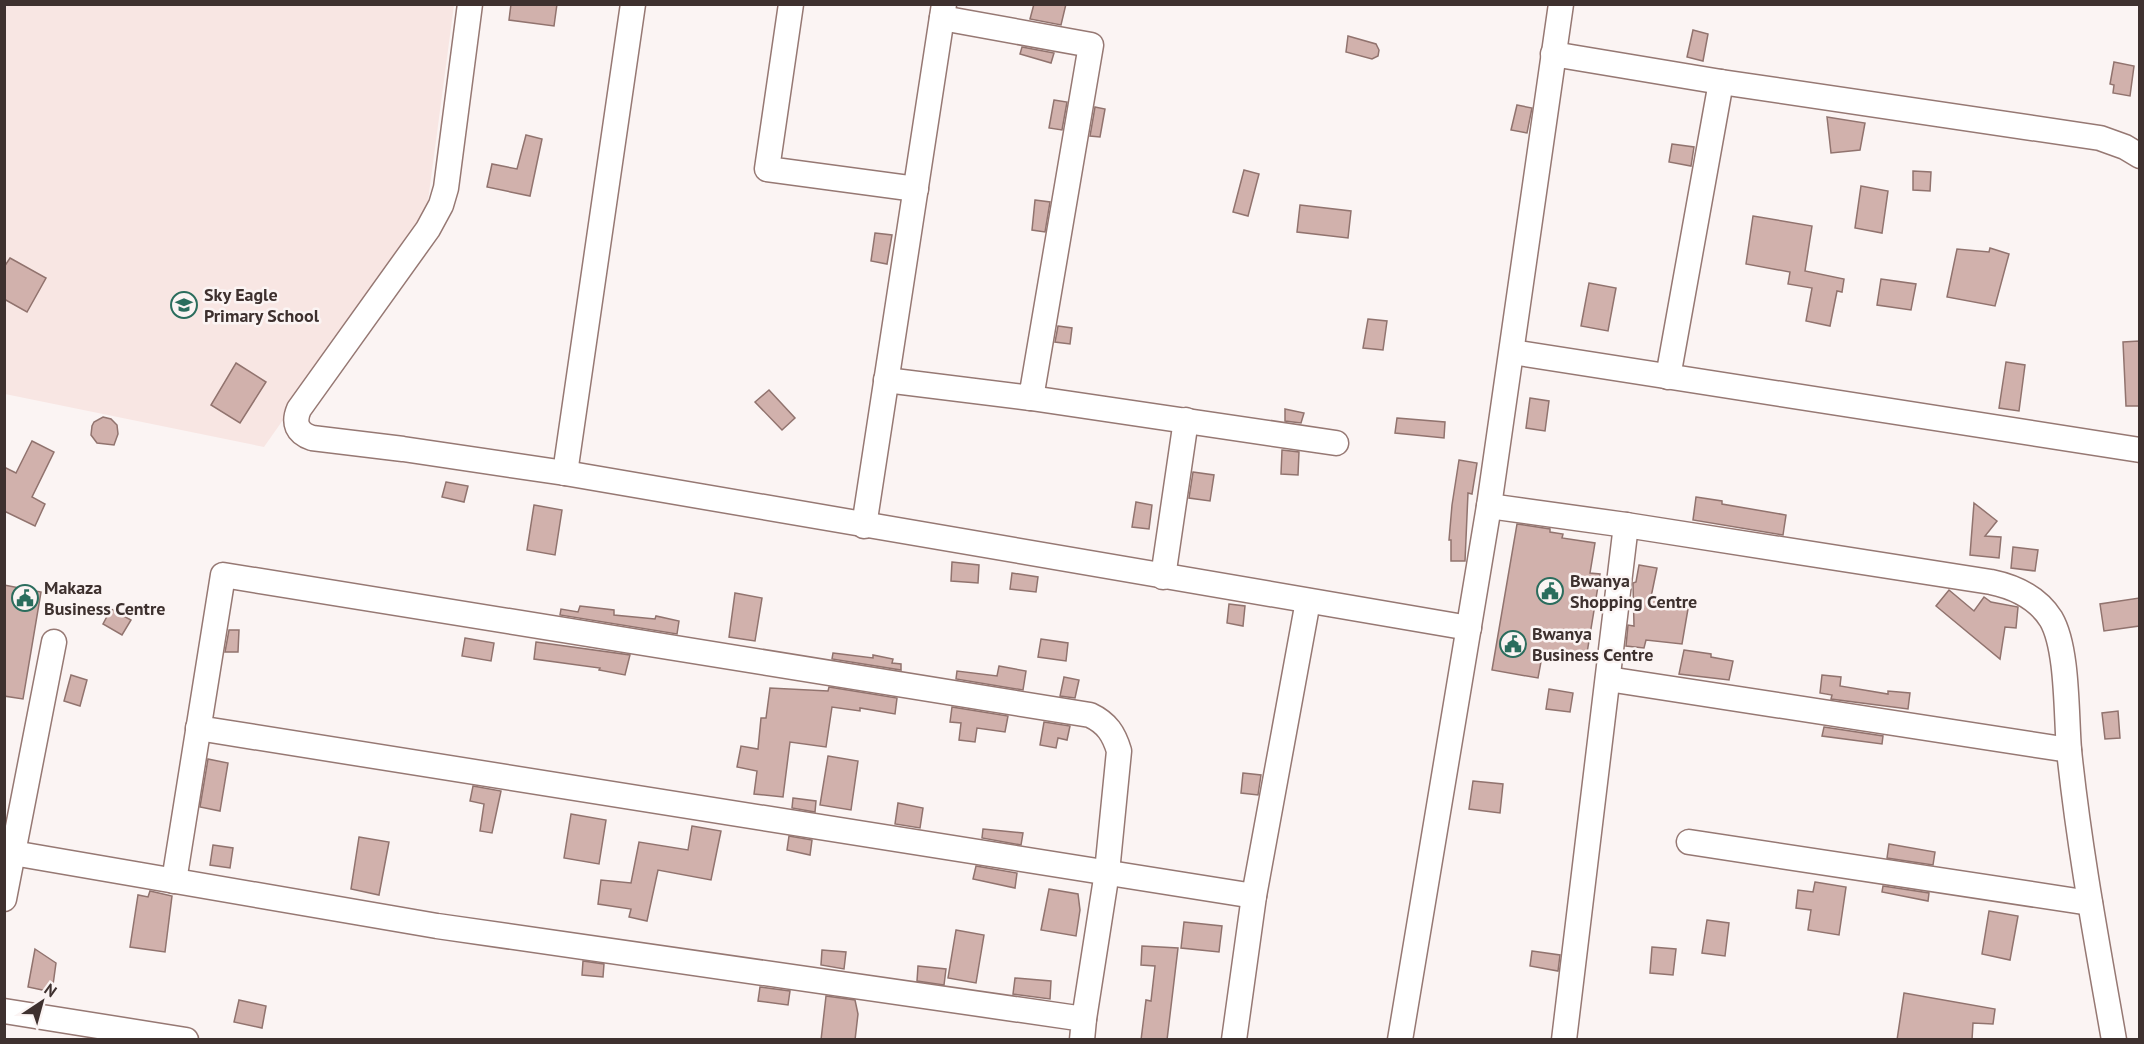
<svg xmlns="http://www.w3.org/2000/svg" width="2144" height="1044" font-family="'PT Sans',sans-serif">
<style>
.built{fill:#f8e6e3}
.building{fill:#d1b1ac;stroke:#91736e;stroke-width:1.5}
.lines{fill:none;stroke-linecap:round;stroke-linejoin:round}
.street-casing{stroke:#967873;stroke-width:27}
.street{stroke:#fff;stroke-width:24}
.labels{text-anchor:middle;stroke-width:5;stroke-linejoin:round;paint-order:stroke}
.poi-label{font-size:18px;font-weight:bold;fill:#3e312f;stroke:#fbf4f3;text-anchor:start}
</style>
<rect width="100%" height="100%" fill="#fbf4f3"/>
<polygon class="built" points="4,5 454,5 426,216 264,447 5,394"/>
<g class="building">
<polygon points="511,4 557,4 554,26 509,20"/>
<polygon points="1034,4 1066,4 1061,25 1030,19"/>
<polygon points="1693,30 1708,34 1703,61 1687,57"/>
<polygon points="1348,36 1376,44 1379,50 1378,56 1372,59 1346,52"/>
<polygon points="1022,47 1054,53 1051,63 1020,54"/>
<polygon points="2114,62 2134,66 2130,96 2113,93 2114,85 2110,84"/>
<polygon points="1054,100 1067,102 1062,130 1049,128"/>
<polygon points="1517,105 1532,108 1527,133 1511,130"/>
<polygon points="1095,107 1105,109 1100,137 1090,136"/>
<polygon points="1827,117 1865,123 1860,150 1831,153"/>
<polygon points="526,135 542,139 530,196 487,187 492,164 517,169"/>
<polygon points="1672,144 1694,147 1691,166 1669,162"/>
<polygon points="1244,170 1259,174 1248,216 1233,212"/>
<polygon points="1913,171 1931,172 1930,191 1913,190"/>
<polygon points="1861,186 1888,191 1882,233 1855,228"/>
<polygon points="1035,200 1050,202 1045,232 1032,230"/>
<polygon points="1300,205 1351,211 1348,238 1297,232"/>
<polygon points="1753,216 1812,226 1805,271 1844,279 1842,292 1837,291 1830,326 1806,321 1812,288 1788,284 1790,272 1746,264"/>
<polygon points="875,233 892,235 887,264 871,261"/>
<polygon points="1990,248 2009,254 1995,306 1947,297 1957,249 1989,252"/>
<polygon points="10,258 46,278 27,312 4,299 4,267"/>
<polygon points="1881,279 1916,284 1911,310 1877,305"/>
<polygon points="1589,283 1616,288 1608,331 1581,326"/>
<polygon points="1368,319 1387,321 1383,350 1363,348"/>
<polygon points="1058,326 1072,328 1070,344 1055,342"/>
<polygon points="2139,341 2139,406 2126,406 2123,342"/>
<polygon points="2006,362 2025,365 2019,411 1999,408"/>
<polygon points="236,363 266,382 240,423 211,405"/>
<polygon points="769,390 795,418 782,430 755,402"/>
<polygon points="1530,398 1549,401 1545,431 1526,428"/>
<polygon points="1285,409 1304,413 1301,423 1285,421"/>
<polygon points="103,417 111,419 117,425 118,434 114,445 97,443 91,435 92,426 94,422"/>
<polygon points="1397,418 1445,422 1444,438 1395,433"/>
<polygon points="32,441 54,452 32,497 45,504 35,526 4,511 4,467 16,473"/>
<polygon points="1282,450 1299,452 1298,475 1281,474"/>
<polygon points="1459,460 1477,463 1472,494 1468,493 1465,561 1451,561 1451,540 1449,540 1452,505"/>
<polygon points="1193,472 1214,475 1210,501 1189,498"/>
<polygon points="446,482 468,486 464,502 442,497"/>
<polygon points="1696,497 1722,501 1722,504 1786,515 1783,535 1693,520"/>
<polygon points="1136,502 1152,505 1149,529 1132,527"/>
<polygon points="1974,503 1997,521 1985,536 2001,537 1999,558 1970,555"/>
<polygon points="534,505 562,510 555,555 527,550"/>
<polygon points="1517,524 1550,529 1550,532 1563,534 1562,538 1595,543 1590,573 1600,574 1586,659 1543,651 1538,678 1492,670"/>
<polygon points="2013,547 2038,550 2035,571 2011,568"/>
<polygon points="952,562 979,565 978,583 951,581"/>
<polygon points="1639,565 1657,568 1651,597 1689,603 1682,644 1646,640 1644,648 1626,646 1628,625 1634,626 1633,583 1636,582"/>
<polygon points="1012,573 1038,577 1036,592 1010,589"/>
<polygon points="4,585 41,592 23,699 4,696"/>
<polygon points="1949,590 1974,611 1984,597 1991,602 2018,607 2016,628 2005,627 2000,659 1936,606"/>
<polygon points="735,593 762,598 755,641 729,637"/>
<polygon points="2139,598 2139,626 2104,631 2100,604"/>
<polygon points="1229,604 1245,606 1243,626 1227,623"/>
<polygon points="580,606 614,610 614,615 655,619 656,616 679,621 677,634 560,615 561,609 578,612"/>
<polygon points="111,609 131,620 122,635 103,624"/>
<polygon points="229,630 239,630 238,652 225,652"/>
<polygon points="465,638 494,643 491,661 462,656"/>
<polygon points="1041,639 1068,643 1066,661 1038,657"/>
<polygon points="536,642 630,655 625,675 599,670 600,668 534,659"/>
<polygon points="1684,650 1711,654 1711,657 1733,661 1729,680 1679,674"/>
<polygon points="833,653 873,658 873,655 893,659 892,663 901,664 901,670 832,659"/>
<polygon points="999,666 1026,671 1023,690 956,679 957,671 997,676"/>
<polygon points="71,675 87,680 80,706 64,701"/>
<polygon points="1822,675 1841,677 1840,686 1888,694 1888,691 1910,693 1908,709 1831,699 1832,695 1820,693"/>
<polygon points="1064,677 1079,680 1075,698 1060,696"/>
<polygon points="829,687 897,698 895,714 860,708 860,711 832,707 826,747 790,742 783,797 754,794 757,771 737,767 741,746 758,749 761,718 766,718 770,688 828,691"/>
<polygon points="1549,689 1573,693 1570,712 1546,709"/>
<polygon points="952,707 1008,716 1005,732 977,728 975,742 959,740 961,723 950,722"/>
<polygon points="2118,711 2120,738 2105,739 2102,713"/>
<polygon points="1044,722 1070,726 1067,740 1058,738 1056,748 1040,745"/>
<polygon points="1824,727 1883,736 1882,744 1822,736"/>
<polygon points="828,756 858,761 851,810 820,805"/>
<polygon points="208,759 228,763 220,811 200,807"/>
<polygon points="1243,773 1261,775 1258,795 1241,793"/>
<polygon points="1473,781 1503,784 1500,813 1469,809"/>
<polygon points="473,786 501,791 492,833 480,831 484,804 470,801"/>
<polygon points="793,798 816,801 815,812 792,808"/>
<polygon points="898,803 923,808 920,828 895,824"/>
<polygon points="571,814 606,820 599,864 564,858"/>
<polygon points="692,826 721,831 711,880 658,870 647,921 629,917 631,909 598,904 601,880 631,883 639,842 688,850"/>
<polygon points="983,829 1023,833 1021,845 982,838"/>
<polygon points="789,836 812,840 810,855 787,850"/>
<polygon points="359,837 389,842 379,895 351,889"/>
<polygon points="1889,844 1935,852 1933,865 1887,858"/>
<polygon points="213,845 233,848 230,868 210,865"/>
<polygon points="976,866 1017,873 1015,888 973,879"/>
<polygon points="1815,882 1846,887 1839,935 1808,930 1811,910 1796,908 1798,890 1813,892"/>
<polygon points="1883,886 1929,893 1928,901 1882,892"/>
<polygon points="1049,889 1078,894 1080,910 1076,936 1041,930"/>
<polygon points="150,891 172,896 165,952 130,947 138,895 148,897"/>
<polygon points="1989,911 2018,916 2010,960 1982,954"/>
<polygon points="1707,920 1729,923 1725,956 1702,953"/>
<polygon points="1184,922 1222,926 1219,952 1181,948"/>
<polygon points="956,930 984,935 976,983 948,978"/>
<polygon points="1142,946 1178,948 1167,1040 1141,1040 1146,1000 1151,1001 1155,966 1141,965"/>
<polygon points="1652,947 1676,949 1673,975 1650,973"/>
<polygon points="35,949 56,963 52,992 28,987"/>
<polygon points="822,950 846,952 844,969 821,965"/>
<polygon points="1532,951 1560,955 1558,971 1530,966"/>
<polygon points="583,961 604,964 603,977 582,975"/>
<polygon points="918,966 946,969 944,985 917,981"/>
<polygon points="1015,978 1051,981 1050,999 1013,994"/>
<polygon points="760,987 790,991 788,1005 758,1001"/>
<polygon points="1904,993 1995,1009 1993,1024 1973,1023 1972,1040 1897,1040"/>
<polygon points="826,996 855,1000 858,1014 855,1040 821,1040"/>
<polygon points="239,1000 266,1006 262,1028 234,1022"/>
</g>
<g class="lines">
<defs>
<g id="street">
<path d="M470,4l-24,184 -5,17 -13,24 -129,180c-6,14 -2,24 13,29l91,11 162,24 904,155"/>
<polyline points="791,4 767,169 916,189"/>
<polyline points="1553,54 1721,82 2100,138 2125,147 2140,156"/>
<polyline points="1512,352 2140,450"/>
<polyline points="1668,377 1721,82"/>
<polyline points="886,380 1031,398 1091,45 942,18"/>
<polyline points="1031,398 1336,443"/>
<polyline points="565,473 633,4"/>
<path d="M1489,506l137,19 365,57c24,5 46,15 60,37 17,29 15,95 18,131 10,97 28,193 45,290"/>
<polyline points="864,526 944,4"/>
<polyline points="1163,577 1186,420"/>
<polyline points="1608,679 2069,750"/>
<polyline points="198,728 1254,896"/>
<polyline points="1689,842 2090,903"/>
<polyline points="13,853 437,926 1084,1019 1082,1040"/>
<path d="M174,881l49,-306 867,140c17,8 24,19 29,36l-12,121 -23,147"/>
<polyline points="4,899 54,642"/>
<polyline points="4,1011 186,1040"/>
<polyline points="1234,1040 1254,896 1308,601"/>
<polyline points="1400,1040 1489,506 1561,4"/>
<polyline points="1564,1040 1626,525"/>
</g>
</defs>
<use href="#street" class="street-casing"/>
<use href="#street" class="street"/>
</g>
<defs>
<symbol id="school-ring" viewBox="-11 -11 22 22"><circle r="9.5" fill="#fbf4f3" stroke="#2b6d5d" stroke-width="1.5"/><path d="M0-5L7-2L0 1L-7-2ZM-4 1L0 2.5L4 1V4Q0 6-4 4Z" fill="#2b6d5d"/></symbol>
<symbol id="civic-ring" viewBox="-11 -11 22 22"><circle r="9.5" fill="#fbf4f3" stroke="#2b6d5d" stroke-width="1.5"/><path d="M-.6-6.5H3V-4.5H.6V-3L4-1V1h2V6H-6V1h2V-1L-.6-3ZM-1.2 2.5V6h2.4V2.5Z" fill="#2b6d5d"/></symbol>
</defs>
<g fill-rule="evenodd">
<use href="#school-ring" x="169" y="290" width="30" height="30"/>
<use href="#civic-ring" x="1535" y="576" width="30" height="30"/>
<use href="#civic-ring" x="10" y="583" width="30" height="30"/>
<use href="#civic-ring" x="1498" y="629" width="30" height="30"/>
</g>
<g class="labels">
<g class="poi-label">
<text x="204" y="301">Sky Eagle<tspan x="204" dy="21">Primary School</tspan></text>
<text x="1570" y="587">Bwanya<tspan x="1570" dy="21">Shopping Centre</tspan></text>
<text x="44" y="594">Makaza<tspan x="44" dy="21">Business Centre</tspan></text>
<text x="1532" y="640">Bwanya<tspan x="1532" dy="21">Business Centre</tspan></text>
</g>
</g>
<rect width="2144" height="1044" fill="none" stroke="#3e312f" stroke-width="12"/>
<g transform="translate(42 1002) rotate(36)" stroke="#fbf4f3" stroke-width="4.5" paint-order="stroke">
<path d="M0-4.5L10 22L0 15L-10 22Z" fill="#3e312f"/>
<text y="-9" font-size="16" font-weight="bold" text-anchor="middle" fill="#3e312f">N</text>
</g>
</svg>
